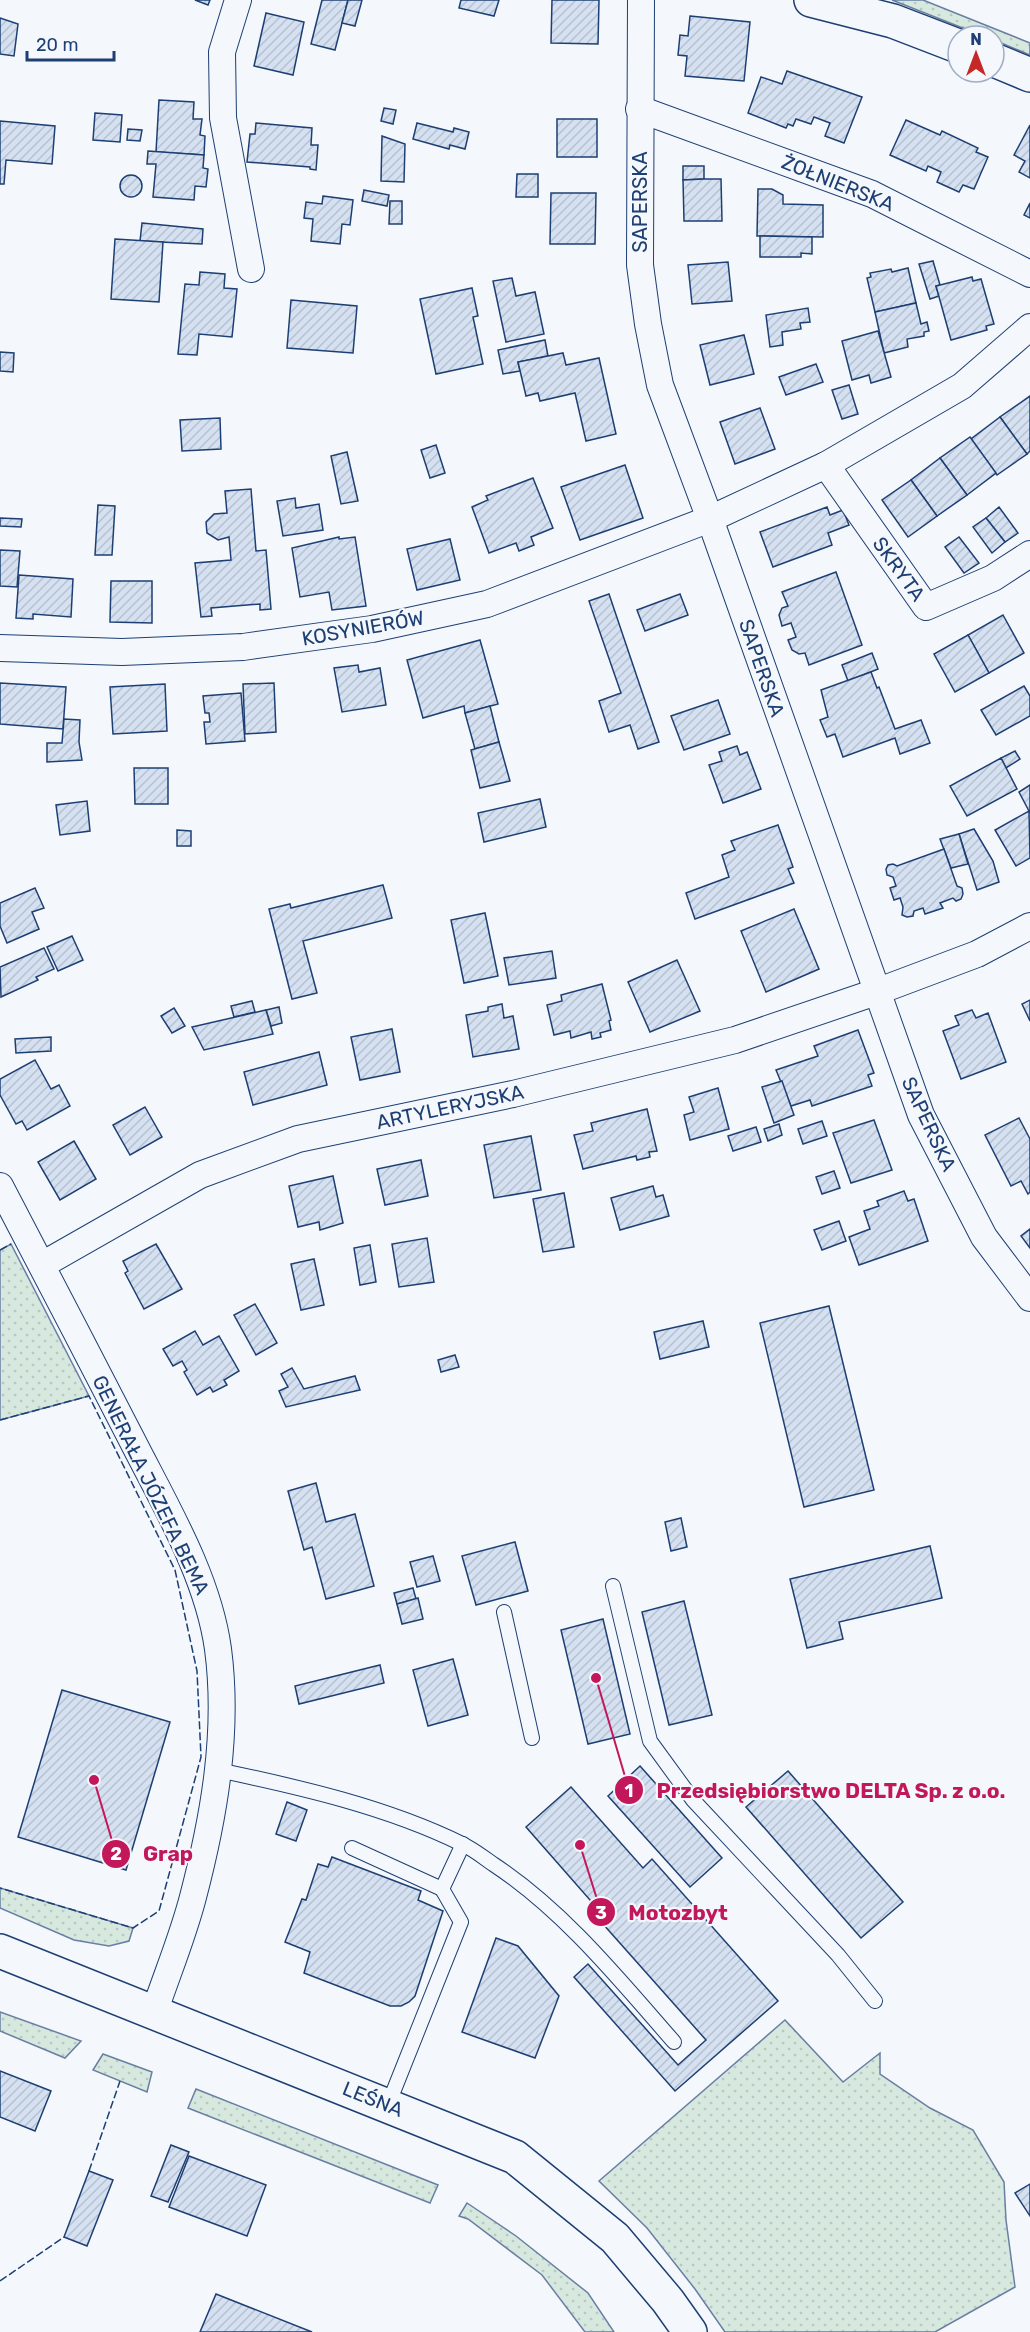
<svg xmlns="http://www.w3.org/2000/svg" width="1030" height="2332" font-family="Rubik,sans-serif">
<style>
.grass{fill:url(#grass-dots);stroke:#687fa3;stroke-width:1.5}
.building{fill:url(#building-hatch);stroke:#1d3f73;stroke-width:1.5}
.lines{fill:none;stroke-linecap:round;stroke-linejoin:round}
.lane-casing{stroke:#1d3f73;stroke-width:16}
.street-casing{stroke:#1d3f73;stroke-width:28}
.secondary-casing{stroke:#1d3f73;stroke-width:36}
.lane{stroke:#f4f7fb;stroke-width:14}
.street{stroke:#f4f7fb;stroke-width:26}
.secondary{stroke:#f4f7fb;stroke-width:33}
.fence{stroke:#1d3f73;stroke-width:1.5;stroke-dasharray:8 3;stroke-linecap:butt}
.labels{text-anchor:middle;stroke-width:4.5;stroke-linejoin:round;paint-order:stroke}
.street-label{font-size:20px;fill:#1d3f73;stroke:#f4f7fb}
.leader{fill:none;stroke:#c2185b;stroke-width:2}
.callout-dot{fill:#c2185b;stroke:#f4f7fb;stroke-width:2}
.mark-label{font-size:18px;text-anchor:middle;font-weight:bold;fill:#fff}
.callout-label{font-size:21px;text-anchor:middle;font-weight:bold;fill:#c2185b;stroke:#f4f7fb;stroke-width:4.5;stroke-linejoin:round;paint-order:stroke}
</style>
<defs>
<pattern id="grass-dots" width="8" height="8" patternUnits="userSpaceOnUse" patternTransform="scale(1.5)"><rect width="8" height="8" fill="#d7e8df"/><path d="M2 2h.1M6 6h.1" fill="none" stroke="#b8c8c3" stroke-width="1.8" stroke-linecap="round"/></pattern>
<pattern id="building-hatch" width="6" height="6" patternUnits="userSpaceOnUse" patternTransform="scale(1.5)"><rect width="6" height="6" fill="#d5e0f0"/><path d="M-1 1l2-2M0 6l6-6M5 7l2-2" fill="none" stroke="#b6c1d1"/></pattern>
</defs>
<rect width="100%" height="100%" fill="#f4f7fb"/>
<g class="grass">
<polygon points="892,0 923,0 1030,43 1030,55 994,40 994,36 983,36"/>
<polygon points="11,1244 89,1396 0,1420 0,1250"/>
<polygon points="0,1888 133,1928 129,1941 109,1946 74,1940 0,1908"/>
<polygon points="0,2012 81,2041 65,2058 0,2031"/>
<polygon points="785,2020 843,2082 880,2053 880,2074 930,2108 973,2130 1004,2182 1006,2220 1015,2287 935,2332 725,2332 695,2289 647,2228 599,2181"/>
<polygon points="103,2054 152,2072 147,2092 93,2070"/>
<polygon points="196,2089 438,2185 430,2203 188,2108"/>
<polygon points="467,2203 516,2236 588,2293 614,2332 585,2332 542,2275 468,2219 459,2216"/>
</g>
<g class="building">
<polygon points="195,0 210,0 208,5"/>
<polygon points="322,0 348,0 335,50 311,44"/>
<polygon points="348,0 362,0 355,26 342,23"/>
<polygon points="461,0 499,0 494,16 459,8"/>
<polygon points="552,0 599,0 598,44 551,43"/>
<polygon points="266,13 304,22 293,75 254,66"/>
<polygon points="690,16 750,22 744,81 685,76 687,56 678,55 680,35 688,36"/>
<polygon points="0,18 18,24 14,56 0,54"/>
<polygon points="787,71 862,97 844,143 825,136 830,123 814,117 811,124 796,119 793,126 788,124 786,128 748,113 761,77 782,84"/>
<polygon points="159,100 194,102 193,119 202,119 200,135 205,136 204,155 156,152"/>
<polygon points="384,108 396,110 393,124 381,121"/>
<polygon points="95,113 122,115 120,142 93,140"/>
<rect x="557" y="119" width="40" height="38"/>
<polygon points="906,120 940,135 942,131 978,148 976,152 988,157 974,189 963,185 959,192 937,182 941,172 928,166 926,171 890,155"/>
<polygon points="0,121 55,126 52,164 6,160 4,184 0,184"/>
<polygon points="256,123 312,128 311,145 318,145 316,170 310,169 310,167 247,162 250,134 255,134"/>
<polygon points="417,123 453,132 454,128 469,132 465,149 450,145 449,149 413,139"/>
<polygon points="1030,125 1030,178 1019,172 1025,161 1014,155"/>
<polygon points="128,129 142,130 140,141 127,140"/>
<polygon points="382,136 405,144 404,182 381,181"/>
<polygon points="148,151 204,155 203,168 208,169 206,187 195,186 194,200 153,197 156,164 147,164"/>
<polygon points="683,166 704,166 704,179 683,180"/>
<polygon points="517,174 538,174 538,197 516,197"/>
<circle cx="131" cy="186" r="11"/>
<polygon points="704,179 721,179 722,221 684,221 683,180"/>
<polygon points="758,189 772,189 783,195 783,204 823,205 823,237 757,236"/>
<polygon points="364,190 389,195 387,206 362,201"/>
<polygon points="551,193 596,193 595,244 550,244"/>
<polygon points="323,196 353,200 350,225 342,224 340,244 311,241 313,219 304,218 306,202 322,204"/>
<polygon points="390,201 402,201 402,224 389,224"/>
<polygon points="1030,203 1030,218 1024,215"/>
<polygon points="142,223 203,229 202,244 140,241"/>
<polygon points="760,236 812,237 812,254 801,253 801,257 760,257"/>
<polygon points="115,239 163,242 159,302 111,299"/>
<polygon points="933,261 940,285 936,286 939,296 930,299 919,264"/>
<polygon points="728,262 732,301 692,304 688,265"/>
<polygon points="908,268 916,303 875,312 867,278 871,277 870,273 891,269 892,272"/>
<polygon points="200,272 225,274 224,288 237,289 232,337 199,334 197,355 178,354 185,284 199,285"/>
<polygon points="972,277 973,281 981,279 994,324 986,326 987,330 951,340 936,286"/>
<polygon points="512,278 516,296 535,292 544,334 506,342 493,281"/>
<polygon points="472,288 478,316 473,317 483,364 436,374 420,299"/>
<polygon points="291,300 357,306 353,353 287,348"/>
<polygon points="916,303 921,324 927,322 929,331 924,332 924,336 907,339 908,347 884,353 875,312"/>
<polygon points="808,308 810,322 800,323 801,329 782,332 783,345 770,347 766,315"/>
<polygon points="878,331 891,377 871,383 869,375 852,380 842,341"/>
<polygon points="744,335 754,374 710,385 700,345"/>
<polygon points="545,340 548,356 518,362 520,371 503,374 498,350"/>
<polygon points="0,352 14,353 13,372 0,371"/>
<polygon points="563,353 566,365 599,358 616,434 586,441 575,393 540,401 538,393 526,396 518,362"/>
<polygon points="816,364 823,382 786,395 779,377"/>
<polygon points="849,385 858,414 842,419 832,390"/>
<polygon points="1030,396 1030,451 1027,454 1000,417"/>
<polygon points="760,408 775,449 735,464 720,422"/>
<polygon points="1000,417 1027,454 997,475 971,439"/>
<polygon points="220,418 221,449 182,451 180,420"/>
<polygon points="970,437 996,473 967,495 940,458"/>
<polygon points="436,445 445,473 430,478 421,450"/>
<polygon points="347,452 358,501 341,504 331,456"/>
<polygon points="940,458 967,495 937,516 911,480"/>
<polygon points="625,465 643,518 580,540 561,487"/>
<polygon points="533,478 553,528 531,537 534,545 519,551 516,543 489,553 472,507 488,500 486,496"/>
<polygon points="911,480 937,516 908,537 882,500"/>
<polygon points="251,489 256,551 266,550 271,609 260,610 260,604 211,608 212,616 201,617 195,563 231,560 229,537 218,540 207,533 206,522 214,514 227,513 225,491"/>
<polygon points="295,498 296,508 319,504 323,530 283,536 277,501"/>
<polygon points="98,505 115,506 112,555 95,555"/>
<polygon points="827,507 830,515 843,510 849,525 828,533 832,545 773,567 760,532"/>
<polygon points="999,507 1018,533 1005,542 986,518"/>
<polygon points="0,518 22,519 21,527 0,526"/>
<polygon points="986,518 1005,542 992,553 973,527"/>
<polygon points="339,537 339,539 355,537 366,606 332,610 329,592 300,597 292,548"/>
<polygon points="959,537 979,563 964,573 945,547"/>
<polygon points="450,539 460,580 417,590 407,549"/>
<polygon points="0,550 20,551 17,587 0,586"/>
<polygon points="836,572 862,645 809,665 805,653 799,654 792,650 788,640 796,637 791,623 782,626 779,615 782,608 788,606 782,592"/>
<polygon points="19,575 73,579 71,617 33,614 33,619 16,618"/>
<polygon points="111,581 152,581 152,623 110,622"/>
<polygon points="609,594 659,742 638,749 630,725 609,732 599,701 621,693 589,601"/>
<polygon points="680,594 688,615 645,631 637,610"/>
<polygon points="1003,615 1024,653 989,673 968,635"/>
<polygon points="968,635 989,673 955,692 934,654"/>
<polygon points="480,640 498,704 465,713 464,706 423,718 407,660"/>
<polygon points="872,653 878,669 848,681 842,665"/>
<polygon points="358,665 359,672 380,668 386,705 342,712 334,668"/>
<polygon points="871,672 877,688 879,687 895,729 921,720 930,743 900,754 895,738 843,757 835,734 827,737 820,720 828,717 821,690"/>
<polygon points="0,683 66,687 63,729 0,724"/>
<polygon points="274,683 276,732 245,734 243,684"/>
<polygon points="165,684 167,731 113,734 110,687"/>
<polygon points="1024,686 1030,696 1030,716 996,735 981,710"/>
<polygon points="241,693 245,741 206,744 204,722 210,722 209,713 205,713 203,696"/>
<polygon points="718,700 730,734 684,750 671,716"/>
<polygon points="490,706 499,742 475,749 465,713"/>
<polygon points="64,719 80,720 79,742 82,760 47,762 47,743 62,743"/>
<polygon points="499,742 510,781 480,788 471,750"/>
<polygon points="737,746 740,755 747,752 761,789 723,803 709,765 722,761 719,752"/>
<polygon points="1015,751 1020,759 1006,768 1001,758"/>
<polygon points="1001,758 1017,789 967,816 950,786"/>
<polygon points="134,768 168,768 168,804 135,804"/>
<polygon points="1030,785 1030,813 1019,792"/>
<polygon points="540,799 546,827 484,842 478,813"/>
<polygon points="87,801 90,831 60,835 56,805"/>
<polygon points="1029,811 1030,858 1016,866 995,830"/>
<polygon points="778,825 793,867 788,869 794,883 695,919 686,893 729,877 722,855 735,850 731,841"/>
<polygon points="974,829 993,861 999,882 977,890 959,834"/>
<polygon points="177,830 191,831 191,846 177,846"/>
<polygon points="959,834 968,864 951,868 940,839"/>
<polygon points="944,849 957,886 962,888 963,894 961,899 956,901 953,898 940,903 943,908 925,914 923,908 914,911 913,916 907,917 902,915 903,907 900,898 894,900 890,888 896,886 893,877 887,875 886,869 888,865 893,864 897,866"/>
<polygon points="383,885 392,918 303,941 317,993 292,999 269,909 290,904 291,908"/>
<polygon points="35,888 44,908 32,912 39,929 7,943 0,926 0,903"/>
<polygon points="794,909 819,969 766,992 741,931"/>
<polygon points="485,913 498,976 464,983 451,920"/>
<polygon points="72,936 83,960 58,971 47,947"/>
<polygon points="44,948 54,969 36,977 38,980 1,997 0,967"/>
<polygon points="552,951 556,978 509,985 504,958"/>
<polygon points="677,960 700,1011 650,1032 628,982"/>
<polygon points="602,984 611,1020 609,1021 611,1030 600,1033 601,1037 592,1039 591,1032 571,1038 570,1031 554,1035 547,1005 562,1001 561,995"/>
<polygon points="1030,1000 1030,1021 1022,1004"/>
<polygon points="252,1001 255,1012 234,1017 231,1006"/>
<polygon points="502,1004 504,1018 513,1016 519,1049 473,1057 466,1015 488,1011 488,1007"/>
<polygon points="279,1007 282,1023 271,1026 266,1010"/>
<polygon points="174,1008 185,1026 172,1033 161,1016"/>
<polygon points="266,1010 273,1034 204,1050 192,1027"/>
<polygon points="972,1010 976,1018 988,1013 1006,1062 961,1079 943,1031 959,1025 955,1016"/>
<polygon points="392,1029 400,1072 360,1080 351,1037"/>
<polygon points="858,1030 874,1073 868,1075 872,1086 812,1106 810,1100 791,1106 776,1070 818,1056 814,1046"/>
<polygon points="51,1037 51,1051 16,1053 15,1039"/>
<polygon points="319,1052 327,1085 253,1105 244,1072"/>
<polygon points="35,1060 51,1089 59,1085 70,1106 27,1130 22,1121 16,1124 0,1095 0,1079"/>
<polygon points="782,1081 794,1115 774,1123 762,1087"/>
<polygon points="718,1088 729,1129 690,1140 684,1115 694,1112 689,1097"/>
<polygon points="145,1107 162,1137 130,1155 113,1125"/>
<polygon points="647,1109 657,1151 649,1152 650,1157 637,1160 636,1156 583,1169 574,1135 593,1131 591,1123"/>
<polygon points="1019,1118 1030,1139 1030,1192 1028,1194 1021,1181 1011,1186 985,1135"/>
<polygon points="874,1120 892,1170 851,1183 833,1133"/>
<polygon points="822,1121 827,1136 803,1144 798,1129"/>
<polygon points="779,1124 782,1135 768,1141 764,1129"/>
<polygon points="756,1127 761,1142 733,1151 728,1136"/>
<polygon points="531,1136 541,1190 494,1198 484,1145"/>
<polygon points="74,1141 96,1179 60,1200 38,1162"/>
<polygon points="421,1160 428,1196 385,1205 377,1169"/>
<polygon points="834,1171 840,1188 822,1194 816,1177"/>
<polygon points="333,1176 343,1223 320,1230 319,1222 298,1227 289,1186"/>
<polygon points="653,1186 656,1197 663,1195 669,1216 620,1230 611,1198"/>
<polygon points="904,1191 908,1201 914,1199 928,1241 859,1265 849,1237 870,1229 864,1211 879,1206 877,1201"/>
<polygon points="564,1193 574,1247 543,1252 533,1199"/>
<polygon points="839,1221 846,1241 822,1250 814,1230"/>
<polygon points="1030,1229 1030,1248 1021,1236"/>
<polygon points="427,1238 434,1282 399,1287 392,1244"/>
<polygon points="156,1244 182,1289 144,1309 125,1273 128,1271 123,1261"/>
<polygon points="370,1245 376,1282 360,1285 354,1248"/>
<polygon points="314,1259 324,1305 301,1310 291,1264"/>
<polygon points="255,1304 277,1343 256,1355 234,1315"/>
<polygon points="829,1306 874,1490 804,1507 760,1323"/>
<polygon points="703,1321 709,1347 660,1359 654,1332"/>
<polygon points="195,1331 203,1345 219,1336 239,1371 224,1380 227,1385 213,1392 210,1387 197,1395 184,1372 187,1370 182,1361 173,1366 163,1349"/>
<polygon points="455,1355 459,1367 441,1372 438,1360"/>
<polygon points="292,1368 304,1389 355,1376 360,1390 286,1407 279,1391 288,1387 281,1374"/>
<polygon points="316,1483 326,1522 355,1514 374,1586 326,1599 312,1547 304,1550 288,1491"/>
<polygon points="681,1518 687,1547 671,1551 665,1522"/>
<polygon points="515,1542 528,1591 476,1605 462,1556"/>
<polygon points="930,1546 942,1598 839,1622 843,1639 807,1648 790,1579"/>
<polygon points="433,1556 440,1581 417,1587 410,1562"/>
<polygon points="413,1588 416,1599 397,1604 394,1593"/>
<polygon points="418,1598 423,1619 402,1624 397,1604"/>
<polygon points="684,1601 712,1715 669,1725 642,1612"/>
<polygon points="603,1619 630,1734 588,1744 561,1630"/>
<polygon points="453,1659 468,1715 428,1726 413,1670"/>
<polygon points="380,1665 384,1683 299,1704 295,1686"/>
<polygon points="62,1690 170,1722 126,1870 18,1837"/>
<polygon points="640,1766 722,1858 690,1887 608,1796"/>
<polygon points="788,1771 903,1902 861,1938 746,1807"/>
<polygon points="571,1787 643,1868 652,1859 778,2001 675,2091 574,1977 588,1964 678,2065 706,2040 603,1924 612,1916 601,1904 597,1908 526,1827"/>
<polygon points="287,1802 307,1810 296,1841 276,1834"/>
<polygon points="332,1857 421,1891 418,1900 443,1911 415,1996 409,2002 401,2006 390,2006 304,1973 310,1952 285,1942 302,1899 306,1900 318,1864 328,1867"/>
<polygon points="496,1938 518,1946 559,1996 535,2058 462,2032"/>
<polygon points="0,2071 51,2091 35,2131 0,2117"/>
<polygon points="171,2145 189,2152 168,2202 151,2196"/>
<polygon points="189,2156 266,2185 247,2236 169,2207"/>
<polygon points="89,2171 113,2180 87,2246 64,2237"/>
<polygon points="1030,2184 1030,2216 1015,2193"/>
<polygon points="216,2294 312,2332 200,2332"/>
</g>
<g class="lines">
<defs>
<g id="lane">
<polyline points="613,1586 650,1741 693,1800 838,1955 875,2001"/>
<polyline points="504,1612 532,1738"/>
<path d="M218,1770c81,17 169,37 244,74 11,5 21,13 31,20 71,47 125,114 181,178"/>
<polyline points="352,1848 442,1889"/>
<polyline points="388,2105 461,1922 442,1889 463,1844"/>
</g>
<g id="street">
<polyline points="238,0 222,52 223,118 251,269"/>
<polyline points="641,0 640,265 648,324 660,385 710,519 921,1115 984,1237 1030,1298"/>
<polyline points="639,109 872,194 1030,274"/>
<polyline points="826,465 926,607 993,578 1030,554"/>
<polyline points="0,648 122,652 243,647 372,629 487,604 710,519 826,465 962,386 1030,327"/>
<path d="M0,1186c45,85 88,169 132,254 33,65 76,136 86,209 11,83 -4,168 -25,248 -10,39 -26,77 -39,116"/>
<polyline points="42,1265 200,1175 298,1139 513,1094 735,1040 876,992 977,954 1030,926"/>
</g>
<g id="secondary">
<polyline points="811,0 893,21 958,46"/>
<polyline points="994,60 1030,75"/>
<polyline points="0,1951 515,2157 615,2238 668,2301 690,2332"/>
</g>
</defs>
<use href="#lane" class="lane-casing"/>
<use href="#street" class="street-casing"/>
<use href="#secondary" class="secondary-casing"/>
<use href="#lane" class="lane"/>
<use href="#street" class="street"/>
<use href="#secondary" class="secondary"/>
<g class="fence">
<polyline points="0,1250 11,1244"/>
<polyline points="0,1420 89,1396 175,1570 197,1671 201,1757 159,1911 133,1928 0,1888"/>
<polyline points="89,2171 120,2081"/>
<polyline points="0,2281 64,2237"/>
</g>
</g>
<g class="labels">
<g class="street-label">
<text transform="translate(838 183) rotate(22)" y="7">ŻOŁNIERSKA</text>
<text transform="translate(640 202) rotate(-90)" y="7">SAPERSKA</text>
<text transform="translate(899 569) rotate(54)" y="7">SKRYTA</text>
<text transform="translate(363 628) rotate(-10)" y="7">KOSYNIERÓW</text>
<text transform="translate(762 668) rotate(71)" y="7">SAPERSKA</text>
<text transform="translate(450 1107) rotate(-12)" y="7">ARTYLERYJSKA</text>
<text transform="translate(929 1124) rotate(65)" y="7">SAPERSKA</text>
<text transform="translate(151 1485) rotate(64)" y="7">GENERAŁA JÓZEFA BEMA</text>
<text transform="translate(373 2099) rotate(22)" y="7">LEŚNA</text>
</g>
</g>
<path class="leader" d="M596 1678L629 1790M94 1780L116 1854M580 1845L601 1912"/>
<g class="callout-dot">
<circle cx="596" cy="1678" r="6"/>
<circle cx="94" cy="1780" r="6"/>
<circle cx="580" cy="1845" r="6"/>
<circle cx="629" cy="1790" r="15"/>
<circle cx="116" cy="1854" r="15"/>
<circle cx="601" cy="1912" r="15"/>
</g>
<g class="mark-label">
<text x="629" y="1797">1</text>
<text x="116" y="1860">2</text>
<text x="601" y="1919">3</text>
</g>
<g class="callout-label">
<text x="831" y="1798">Przedsiębiorstwo DELTA Sp. z o.o.</text>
<text x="168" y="1861">Grap</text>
<text x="678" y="1920">Motozbyt</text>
</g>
<g transform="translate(976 54)"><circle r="28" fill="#f4f7fb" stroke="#9eadc5" stroke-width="1.5"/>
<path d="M0-4.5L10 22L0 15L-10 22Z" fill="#c62828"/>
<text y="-9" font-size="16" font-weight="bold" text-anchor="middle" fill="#1d3f73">N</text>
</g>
<path d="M27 51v9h87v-9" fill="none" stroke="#1d3f73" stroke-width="3"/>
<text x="36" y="51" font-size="18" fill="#1d3f73" stroke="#f4f7fb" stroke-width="4.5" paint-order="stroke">20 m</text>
</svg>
